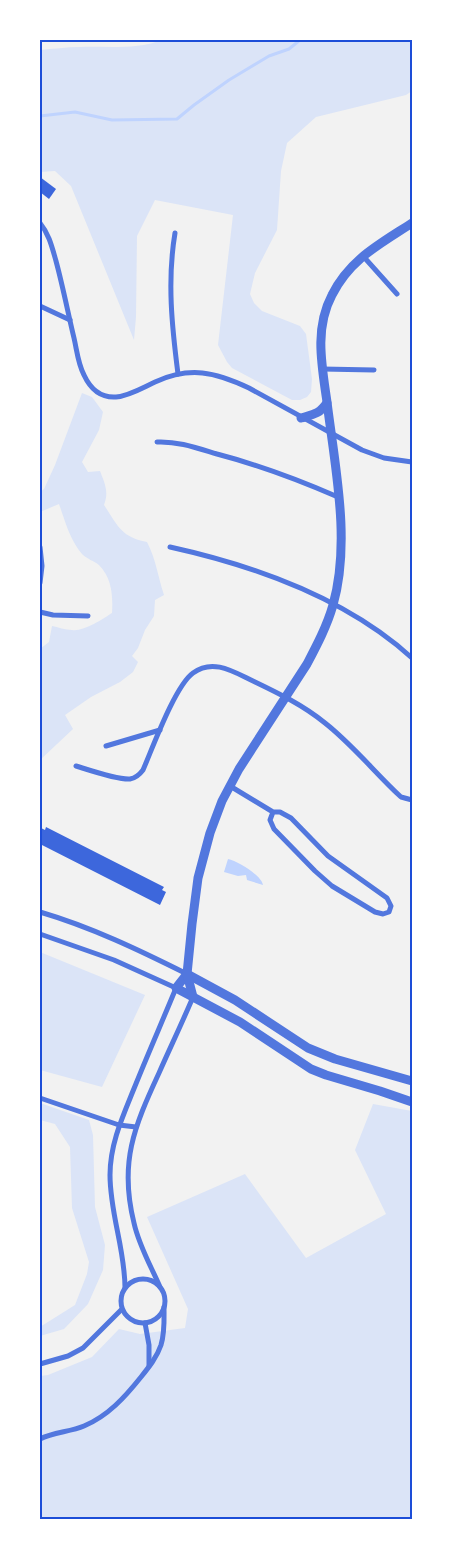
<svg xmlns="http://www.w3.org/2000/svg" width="452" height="1559" font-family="'Crimson Pro',serif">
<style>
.green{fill:#dbe4f7}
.water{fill:#bfd3fe}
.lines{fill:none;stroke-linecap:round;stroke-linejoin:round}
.stream{stroke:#bfd3fe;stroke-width:3}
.building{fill:#3d67dc}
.minor{stroke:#5277de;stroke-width:5}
.tertiary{stroke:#5277de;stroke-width:9}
.neatline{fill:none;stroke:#1d4ed8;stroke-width:2}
</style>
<rect width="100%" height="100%" fill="#f2f2f2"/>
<g class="green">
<path d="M162,40h250v51l-6,4 -90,22 -29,26 -6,28 -4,59 -22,43 -5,21 4,9 8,8 38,15 6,8 6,45 -1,13 -4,5 -7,3h-8l-60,-32 -5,-6 -9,-17 15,-130 -78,-15 -18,36 -1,81 -2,23 -63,-154 -16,-15 -15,1v-122c13,-1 26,-3 40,-3 26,-1 56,3 82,-7z"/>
<path d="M82,393l10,4 11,15 -4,18 -17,32 6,10 12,-1c5,13 9,21 4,34 14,21 17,32 43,37 9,17 11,35 17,53l-9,5 -1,16 -9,14 -7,18 -6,8 6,6 -5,10 -13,10 -29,15 -26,18 8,14 -33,31v-111l9,-7 3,-16c6,1 13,4 20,4 11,2 31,-11 40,-17 1,-17 0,-35 -13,-48 -5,-4 -12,-6 -17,-11 -12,-14 -17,-33 -23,-50l-19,8v-20l4,-3 11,-24z"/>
<polygon points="40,952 145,995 102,1087 40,1070"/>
<polygon points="40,1103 89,1120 93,1135 95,1207 105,1245 103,1270 88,1304 64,1329 40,1336 40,1327 75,1305 87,1274 89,1262 72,1208 70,1147 55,1124 40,1120"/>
<polygon points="373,1104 412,1111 412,1519 40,1519 40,1376 48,1375 92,1357 119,1329 140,1334 185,1328 188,1309 147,1217 245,1174 306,1258 386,1214 355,1150"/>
</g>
<path class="water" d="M228,859c10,2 34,17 35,26l-16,-5 -1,-5 -8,1 -14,-4z"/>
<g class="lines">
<polyline class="stream" points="40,116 75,112 112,120 177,119 194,105 229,80 269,56 289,49 300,40"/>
</g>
<g class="building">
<polygon points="40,177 56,189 49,199 40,192"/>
<polygon points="46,827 164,887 162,890 166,892 160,905 40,844 40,831 41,828 45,830"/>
</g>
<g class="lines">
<g class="minor">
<path d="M40,223c9,11 12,24 16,38 7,26 12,52 18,77 3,13 4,26 10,37 6,13 16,23 32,22 13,-1 26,-9 39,-15 35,-16 60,-10 94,6l113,62 22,8 28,4"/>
<path d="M175,233c-8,48 -3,94 3,141"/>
<polyline points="363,256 397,294"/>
<polyline points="40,306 70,320"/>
<polyline points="322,369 374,370"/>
<path d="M157,442c21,-1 40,6 60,12 42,11 82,26 121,43"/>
<polyline points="40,547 42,566 40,583"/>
<path d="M170,547c86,19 176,51 242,111"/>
<polyline points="40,612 53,615 88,616"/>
<polyline points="106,746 160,730"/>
<path d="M76,766c13,4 42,14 54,13 6,-1 10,-5 13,-9 10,-23 32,-84 50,-97 20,-15 41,-1 60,8 25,12 50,24 72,42 28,22 50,50 76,74l11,3"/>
<polyline points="230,786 273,812 270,820 274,829 315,871 332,886 375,912 383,914 389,912 391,906 387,898 328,856 291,818 280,812 273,812"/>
<path d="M40,912c51,15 99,38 147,62"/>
<path d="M40,934l74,26 62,28c-14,34 -29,68 -43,103 -11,27 -23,54 -23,84 0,39 15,74 15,113"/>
<polyline points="40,1098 119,1125 136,1127"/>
<circle cx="143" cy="1301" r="22"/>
<path d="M160,1287c-9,-21 -21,-41 -26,-64 -15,-60 0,-96 25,-150 11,-25 23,-50 34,-76"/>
<polyline points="145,1323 149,1345 149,1366"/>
<polyline points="40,1364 68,1356 83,1348 122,1309"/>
<path d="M40,1439c13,-7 30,-7 44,-13 24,-10 41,-29 57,-49 8,-10 16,-20 20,-32 4,-13 3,-26 3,-38"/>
</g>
<g class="tertiary">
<path d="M301,418c14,-4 18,-4 26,-15"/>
<polyline points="187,974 176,988 240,1022 311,1069 326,1075 380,1091 412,1102"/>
<polyline points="187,974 235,1000 308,1048 335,1059 412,1081"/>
<path d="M193,997l-6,-23 5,-50 6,-46 12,-45 12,-32 17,-32 68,-105c10,-19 20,-38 26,-59 18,-63 2,-138 -6,-203 -5,-36 -13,-73 5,-107 18,-36 48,-51 80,-72"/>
</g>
</g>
<rect width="452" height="1559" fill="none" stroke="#ffffff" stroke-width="82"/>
<rect x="41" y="41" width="370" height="1477" class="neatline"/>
</svg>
